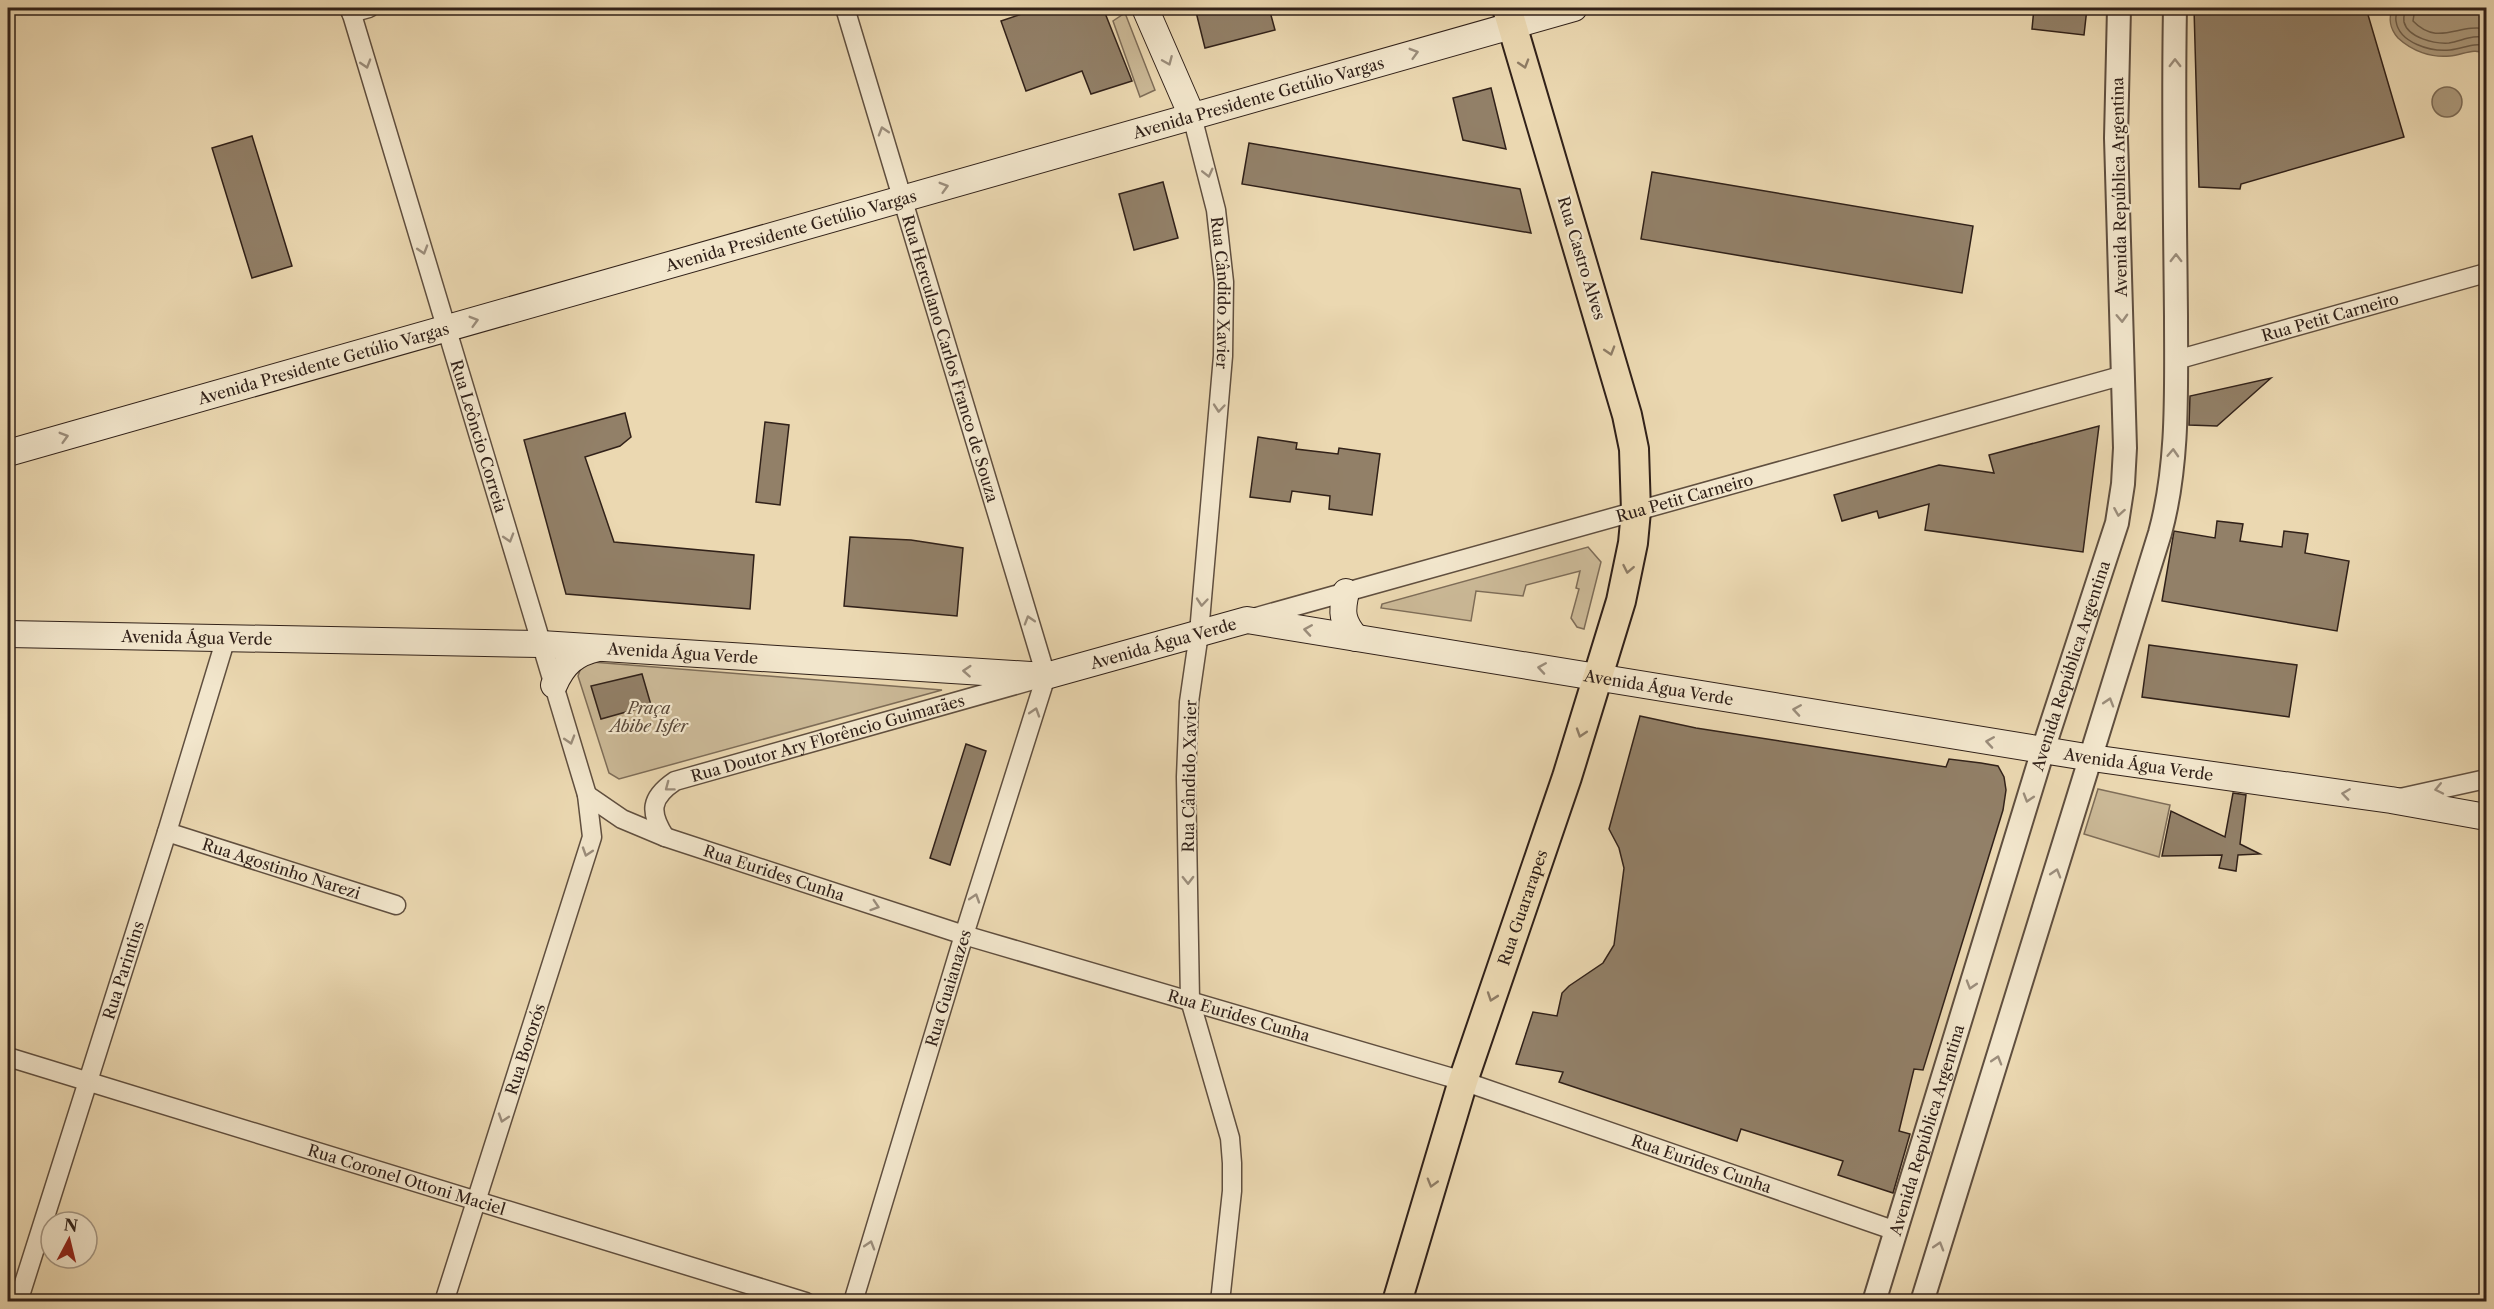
<svg xmlns="http://www.w3.org/2000/svg" width="2494" height="1309" font-family="'Libre Caslon Text',serif">
<style>
.green{fill:#cbb997;stroke:#7e6d58;stroke-width:1.5}
.water{fill:#ac9a7d;stroke:#7b6a55;stroke-width:1.5}
.lines{fill:none;stroke-linecap:round;stroke-linejoin:round}
.shore{stroke:#6e5e4b;stroke-width:1.5}
.building{fill:#928068;stroke:#312119;stroke-width:1.5}
.minor-casing{stroke:#604f3f;stroke-width:21}
.tertiary-casing{stroke:#604f3f;stroke-width:26}
.secondary-casing{stroke:#312119;stroke-width:28}
.primary-casing{stroke:#312119;stroke-width:32}
.minor{stroke:#f2e6cc;stroke-width:18}
.tertiary{stroke:#f2e6cc;stroke-width:22}
.secondary{stroke:#f2e6cc;stroke-width:26}
.primary{stroke:#ebd8b1;stroke-width:28}
.oneway{stroke:#9b8d7b}
.oneway2{stroke:#8e7c65}
.labels{text-anchor:middle;stroke-width:4.5;stroke-linejoin:round;paint-order:stroke}
.street-label{font-size:16px;fill:#312119;stroke:#f2e6cc}
.park-label{font-size:16px;font-style:italic;fill:#584738;stroke:#f2e6cc}
</style>
<rect width="100%" height="100%" fill="#ebd8b1"/>
<filter id="stains"><feTurbulence type="fractalNoise" baseFrequency=".00333" numOctaves="4"/><feColorMatrix values="0 0 0 0 .2 0 0 0 0 .09 0 0 0 0 .02 0 0 0 .5 -.17"/></filter>
<radialGradient id="worn" r=".72"><stop offset=".6" stop-color="#630" stop-opacity="0"/><stop offset="1" stop-color="#630" stop-opacity=".3"/></radialGradient>
<g class="green">
<polygon points="1125,13 1155,90 1140,97 1113,21"/>
<polygon points="1588,547 1601,562 1584,629 1577,627 1571,618 1579,589 1576,588 1580,571 1526,585 1523,596 1476,591 1471,621 1381,608 1382,604"/>
<polygon points="592,662 942,690 619,779 609,773 578,676 582,665"/>
<polygon points="2098,789 2170,805 2159,857 2084,834"/>
</g>
<g class="water">
<path d="M2393,8h93v46c-12,-7 -23,1 -36,2 -19,2 -38,-5 -52,-18 -8,-9 -10,-20 -5,-30z"/>
<circle cx="2447" cy="102" r="15"/>
</g>
<g class="lines">
<g class="shore">
<path d="M2398,8c-1,4 -3,9 -2,13 3,22 35,31 54,29 13,-1 23,-8 36,-4"/>
<path d="M2405,8c0,4 -2,9 -1,14 4,16 31,22 45,21 13,-2 24,-9 37,-5"/>
<path d="M2415,8l-2,13c25,26 46,2 73,8"/>
</g>
</g>
<g class="building">
<polygon points="1039,8 1103,8 1132,81 1091,94 1082,71 1026,91 1001,21"/>
<polygon points="1195,8 1269,8 1275,30 1205,48"/>
<polygon points="2034,8 2087,8 2084,35 2032,29"/>
<polygon points="2194,8 2366,8 2404,137 2241,184 2240,189 2199,187"/>
<polygon points="1491,88 1506,149 1463,140 1453,98"/>
<polygon points="252,136 292,266 252,278 212,148"/>
<polygon points="1249,143 1520,189 1531,233 1242,184"/>
<polygon points="1652,172 1973,226 1962,293 1641,239"/>
<polygon points="1163,182 1178,238 1134,250 1119,194"/>
<polygon points="2271,378 2217,426 2189,425 2190,396"/>
<polygon points="625,413 631,437 620,446 585,457 614,542 754,555 750,609 566,594 524,440"/>
<polygon points="765,422 789,425 780,505 756,502"/>
<polygon points="2099,426 2083,552 1925,530 1929,504 1879,518 1877,511 1842,521 1834,495 1939,465 1994,473 1989,455"/>
<polygon points="1258,437 1297,443 1296,449 1338,454 1339,448 1380,454 1372,515 1329,509 1330,496 1292,491 1290,502 1250,497"/>
<polygon points="2217,521 2243,524 2240,541 2282,547 2284,531 2308,534 2305,553 2349,561 2337,631 2162,601 2174,531 2215,538"/>
<polygon points="850,537 911,540 963,548 957,616 844,606"/>
<polygon points="2149,645 2297,665 2289,717 2142,697"/>
<polygon points="642,674 651,705 601,719 591,686"/>
<polygon points="1640,716 1696,728 1946,767 1949,759 1981,763 1998,766 2004,777 2006,790 2003,810 1923,1070 1914,1069 1899,1131 1910,1134 1893,1193 1838,1175 1843,1161 1741,1129 1737,1141 1559,1082 1563,1072 1516,1064 1533,1012 1557,1016 1562,993 1569,986 1603,963 1614,945 1624,868 1619,848 1609,829"/>
<polygon points="966,744 986,751 950,865 930,858"/>
<polygon points="2233,793 2246,795 2240,844 2260,854 2238,855 2236,871 2219,868 2222,855 2162,856 2171,811 2225,837"/>
</g>
<g class="lines">
<defs>
<g id="minor">
<path id="s1" d="M350,8l237,787 5,42 -148,465"/>
<path id="s2" d="M845,8l201,668"/>
<polyline points="351,13 369,8"/>
<path id="s3" d="M1192,116l24,94 8,72 -1,74 -24,277 -10,69 -3,75 4,223 40,138 2,25v28l-12,111"/>
<path id="s4" d="M2176,360l310,-87"/>
<path id="s5" d="M1253,618l871,-243"/>
<path id="s6" d="M587,795l35,24 43,18 299,98 499,146 433,150"/>
<polyline points="2400,798 2486,779"/>
<path id="s7" d="M167,832l229,73"/>
<path id="s8" d="M665,837c-16,-25 -15,-39 10,-56l358,-101"/>
<path id="s9" d="M8,1057l798,245"/>
<path id="s10" d="M18,1302l149,-470 59,-194"/>
<path id="s11" d="M853,1302l111,-367 82,-259"/>
</g>
<g id="tertiary">
<path id="s12" d="M1874,1302l169,-552 74,-227 6,-39 2,-36 -9,-310 3,-130"/>
<path d="M1922,1302l238,-769c19,-69 16,-145 16,-217 -1,-102 -3,-206 -1,-308"/>
</g>
<g id="secondary">
<polyline points="1145,8 1192,116"/>
<path id="s13" d="M8,453l1566,-445"/>
<path d="M1346,592c-5,20 -4,30 10,46"/>
<path id="s14" d="M8,634l533,10 505,32 201,-56 845,138 299,42 95,17"/>
<path d="M554,685c9,-21 21,-32 44,-37"/>
</g>
<g id="primary">
<path id="s15" d="M1397,1302l66,-221 104,-304 54,-176 12,-58 3,-32 -2,-62 -7,-34 -120,-407"/>
</g>
</defs>
<use href="#minor" class="minor-casing"/>
<use href="#tertiary" class="tertiary-casing"/>
<use href="#secondary" class="secondary-casing"/>
<use href="#primary" class="primary-casing"/>
<use href="#minor" class="minor"/>
<use href="#tertiary" class="tertiary"/>
<use href="#secondary" class="secondary"/>
<use href="#primary" class="primary"/>
</g>
<defs><path id="oneway-chevron" d="M-2-3.5L2.5 0L-2 3.5" fill="none" stroke-width="1.6" stroke-linecap="round" stroke-linejoin="round" transform="scale(1.5)"/></defs>
<g class="oneway">
<use href="#oneway-chevron" transform="translate(1414 53) rotate(-16)"/>
<use href="#oneway-chevron" transform="translate(1168 61) rotate(67)"/>
<use href="#oneway-chevron" transform="translate(2175 63) rotate(-90)"/>
<use href="#oneway-chevron" transform="translate(366 64) rotate(73)"/>
<use href="#oneway-chevron" transform="translate(883 131) rotate(-107)"/>
<use href="#oneway-chevron" transform="translate(1208 173) rotate(76)"/>
<use href="#oneway-chevron" transform="translate(944 187) rotate(-16)"/>
<use href="#oneway-chevron" transform="translate(423 250) rotate(73)"/>
<use href="#oneway-chevron" transform="translate(2176 258) rotate(-90)"/>
<use href="#oneway-chevron" transform="translate(2122 318) rotate(88)"/>
<use href="#oneway-chevron" transform="translate(474 321) rotate(-16)"/>
<use href="#oneway-chevron" transform="translate(1219 408) rotate(95)"/>
<use href="#oneway-chevron" transform="translate(64 437) rotate(-16)"/>
<use href="#oneway-chevron" transform="translate(2173 453) rotate(-87)"/>
<use href="#oneway-chevron" transform="translate(2119 512) rotate(100)"/>
<use href="#oneway-chevron" transform="translate(509 538) rotate(73)"/>
<use href="#oneway-chevron" transform="translate(1202 602) rotate(95)"/>
<use href="#oneway-chevron" transform="translate(1029 620) rotate(-107)"/>
<use href="#oneway-chevron" transform="translate(1308 630) rotate(-171)"/>
<use href="#oneway-chevron" transform="translate(1542 668) rotate(-171)"/>
<use href="#oneway-chevron" transform="translate(967 671) rotate(-176)"/>
<use href="#oneway-chevron" transform="translate(2109 702) rotate(-73)"/>
<use href="#oneway-chevron" transform="translate(1797 710) rotate(-171)"/>
<use href="#oneway-chevron" transform="translate(1035 712) rotate(-72)"/>
<use href="#oneway-chevron" transform="translate(570 740) rotate(73)"/>
<use href="#oneway-chevron" transform="translate(1990 742) rotate(-171)"/>
<use href="#oneway-chevron" transform="translate(669 787) rotate(143)"/>
<use href="#oneway-chevron" transform="translate(2439 789) rotate(168)"/>
<use href="#oneway-chevron" transform="translate(2346 794) rotate(-172)"/>
<use href="#oneway-chevron" transform="translate(2028 798) rotate(107)"/>
<use href="#oneway-chevron" transform="translate(587 852) rotate(108)"/>
<use href="#oneway-chevron" transform="translate(2056 873) rotate(-73)"/>
<use href="#oneway-chevron" transform="translate(1188 880) rotate(89)"/>
<use href="#oneway-chevron" transform="translate(975 898) rotate(-72)"/>
<use href="#oneway-chevron" transform="translate(875 906) rotate(18)"/>
<use href="#oneway-chevron" transform="translate(1971 985) rotate(107)"/>
<use href="#oneway-chevron" transform="translate(1997 1060) rotate(-73)"/>
<use href="#oneway-chevron" transform="translate(503 1118) rotate(108)"/>
<use href="#oneway-chevron" transform="translate(870 1245) rotate(-73)"/>
<use href="#oneway-chevron" transform="translate(1939 1246) rotate(-73)"/>
</g>
<g class="oneway2">
<use href="#oneway-chevron" transform="translate(1524 64) rotate(73)"/>
<use href="#oneway-chevron" transform="translate(1610 351) rotate(73)"/>
<use href="#oneway-chevron" transform="translate(1628 569) rotate(101)"/>
<use href="#oneway-chevron" transform="translate(1581 733) rotate(108)"/>
<use href="#oneway-chevron" transform="translate(1492 997) rotate(109)"/>
<use href="#oneway-chevron" transform="translate(1432 1183) rotate(106)"/>
</g>
<g class="labels">
<g class="street-label">
<text dy="6" stroke="none"><textPath href="#s13" startOffset="1300">Avenida Presidente Getúlio Vargas</textPath></text>
<text transform="translate(2119 187) rotate(-91)" y="6">Avenida República Argentina</text>
<text dy="6" stroke="none"><textPath href="#s13" startOffset="814">Avenida Presidente Getúlio Vargas</textPath></text>
<text transform="translate(1582 258) rotate(73)" y="6">Rua Castro Alves</text>
<text dy="6" stroke="none"><textPath href="#s3" startOffset="180">Rua Cândido Xavier</textPath></text>
<text dy="6" stroke="none"><textPath href="#s4" startOffset="160">Rua Petit Carneiro</textPath></text>
<text dy="6" stroke="none"><textPath href="#s2" startOffset="366">Rua Herculano Carlos Franco de Souza</textPath></text>
<text dy="6" stroke="none"><textPath href="#s13" startOffset="328">Avenida Presidente Getúlio Vargas</textPath></text>
<text dy="6" stroke="none"><textPath href="#s1" startOffset="447">Rua Leôncio Correia</textPath></text>
<text dy="6" stroke="none"><textPath href="#s5" startOffset="448">Rua Petit Carneiro</textPath></text>
<text dy="6" stroke="none"><textPath href="#s14" startOffset="189">Avenida Água Verde</textPath></text>
<text dy="6" stroke="none"><textPath href="#s14" startOffset="1161">Avenida Água Verde</textPath></text>
<text dy="6" stroke="none"><textPath href="#s14" startOffset="675">Avenida Água Verde</textPath></text>
<text dy="6" stroke="none"><textPath href="#s12" startOffset="666">Avenida República Argentina</textPath></text>
<text dy="6" stroke="none"><textPath href="#s14" startOffset="1665">Avenida Água Verde</textPath></text>
<text dy="6" stroke="none"><textPath href="#s8" startOffset="225">Rua Doutor Ary Florêncio Guimarães</textPath></text>
<text dy="6" stroke="none"><textPath href="#s14" startOffset="2151">Avenida Água Verde</textPath></text>
<text transform="translate(1189 776) rotate(-89)" y="6">Rua Cândido Xavier</text>
<text dy="6" stroke="none"><textPath href="#s7" startOffset="120">Rua Agostinho Narezi</textPath></text>
<text dy="6" stroke="none"><textPath href="#s6" startOffset="204">Rua Eurides Cunha</textPath></text>
<text dy="6" stroke="none"><textPath href="#s15" startOffset="414">Rua Guararapes</textPath></text>
<text dy="6" stroke="none"><textPath href="#s10" startOffset="348">Rua Parintins</textPath></text>
<text dy="6" stroke="none"><textPath href="#s11" startOffset="328">Rua Guaianazes</textPath></text>
<text dy="6" stroke="none"><textPath href="#s6" startOffset="690">Rua Eurides Cunha</textPath></text>
<text transform="translate(525 1049) rotate(-72)" y="6">Rua Bororós</text>
<text dy="6" stroke="none"><textPath href="#s12" startOffset="180">Avenida República Argentina</textPath></text>
<text dy="6" stroke="none"><textPath href="#s6" startOffset="1176">Rua Eurides Cunha</textPath></text>
<text dy="6" stroke="none"><textPath href="#s9" startOffset="417">Rua Coronel Ottoni Maciel</textPath></text>
</g>
<g class="park-label">
<text x="649" y="714">Praça<tspan x="649" dy="18">Abibe Isfer</tspan></text>
</g>
</g>
<rect width="2494" height="1309" fill="none" stroke="#ebd8b1" stroke-width="30"/>
<rect x="9" y="9" width="2476" height="1291" fill="none" stroke="#312119" stroke-width="3"/>
<rect x="15" y="15" width="2464" height="1279" fill="none" stroke="#312119" stroke-width="1.5"/>
<g transform="translate(69 1240) rotate(7)"><circle r="28" fill="#f2e6cc" stroke="#a59784" stroke-width="1.5"/>
<path d="M0-4.5L10 22L0 15L-10 22Z" fill="#8f2418"/>
<text y="-9" font-size="16" font-weight="bold" text-anchor="middle" fill="#312119">N</text>
</g>
<rect width="100%" height="100%" filter="url(#stains)"/>
<rect width="100%" height="100%" fill="url(#worn)"/>
</svg>
